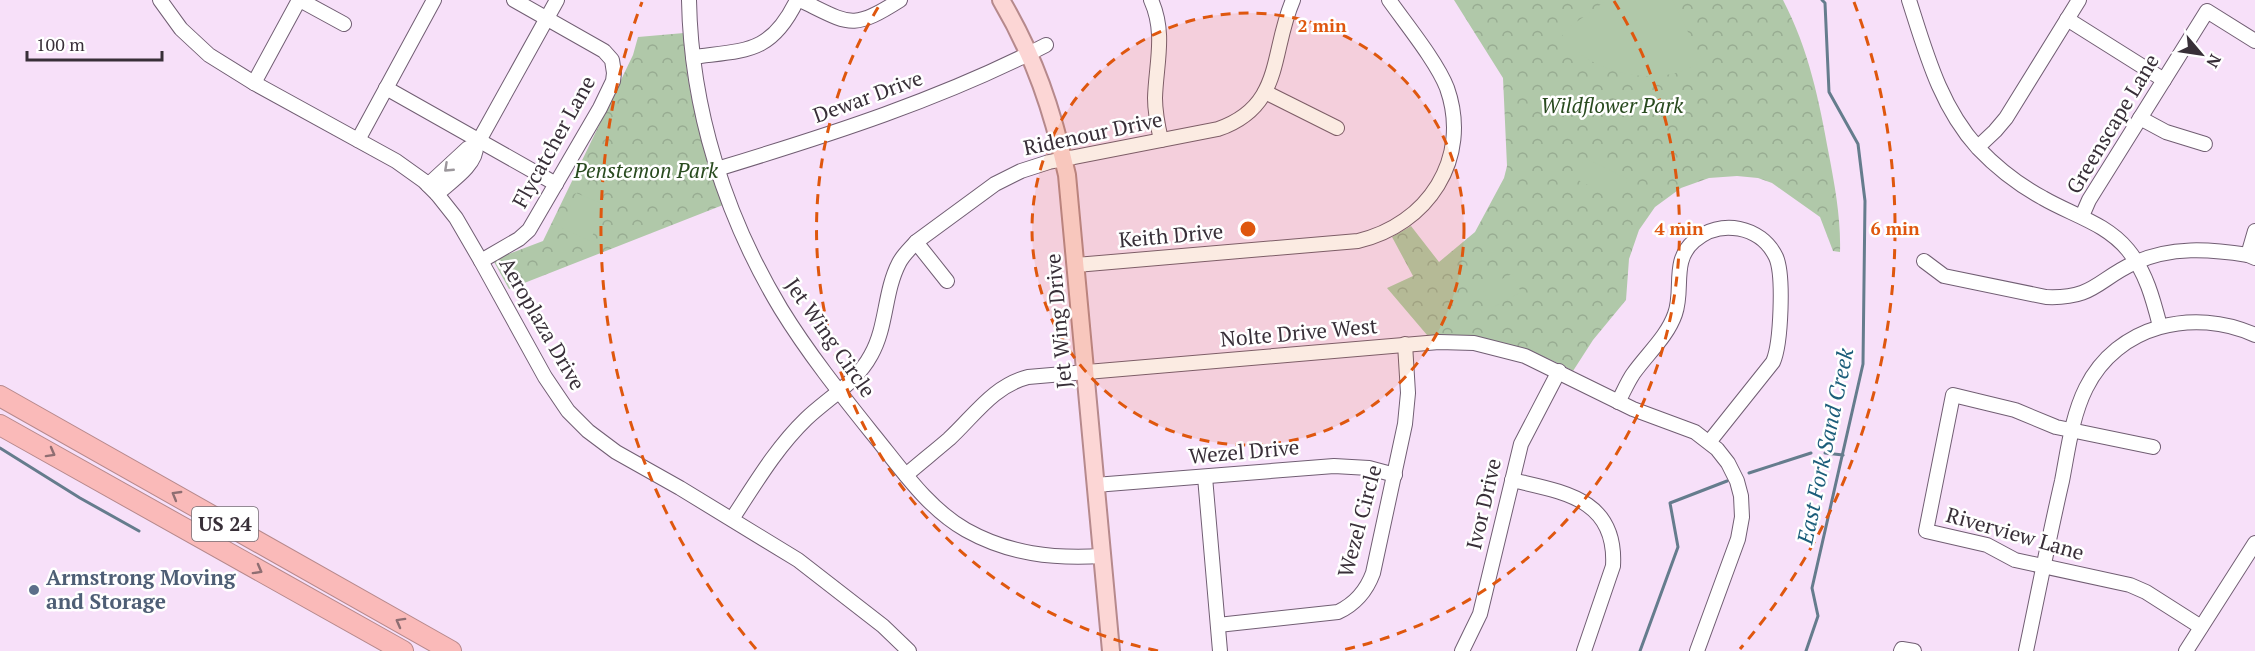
<svg xmlns="http://www.w3.org/2000/svg" width="2255" height="651" font-family="'PT Serif',serif">
<style>
.forest{fill:url(#forest-crowns)}
.pitch{fill:#b0c8a9}
.lines{fill:none;stroke-linecap:round;stroke-linejoin:round}
.stream{stroke:#657c8d;stroke-width:3}
.minor-casing{stroke:#715e73;stroke-width:16}
.major-casing{stroke:#b6898c;stroke-width:20}
.highway-casing{stroke:#b6898c;stroke-width:22}
.minor{stroke:#fff;stroke-width:14}
.major{stroke:#fcd6d5;stroke-width:16}
.highway{stroke:#fabab9;stroke-width:20}
.oneway{stroke:#9c979c}
.oneway2{stroke:#8f6e72}
.ring{fill:none;stroke:#df570e;stroke-width:3;stroke-dasharray:10 8}
.service-dot{fill:#5c6f8a;stroke:#fff;stroke-width:2}
.labels{text-anchor:middle;stroke-width:5;stroke-linejoin:round;paint-order:stroke}
.shield{fill:#fff;stroke:#746d74;stroke-width:1.5}
.shield-label{font-size:20px;font-weight:bold;fill:#382f38}
.street-label{font-size:21px;fill:#382f38;stroke:#fff}
.park-label{font-size:21px;font-style:italic;fill:#294b1f;stroke:#fff}
.service-label{font-size:21px;font-weight:bold;fill:#4e5e75;stroke:#fff;text-anchor:start}
.water-label{font-size:22px;font-style:italic;fill:#1b5d7a;stroke:#fff}
.centre{fill:#df570e;stroke:#fff;stroke-width:3}
.ring-label{font-size:18px;text-anchor:middle;font-weight:bold;fill:#df570e;stroke:#fff;stroke-width:5;stroke-linejoin:round;paint-order:stroke}
</style>
<defs>
<pattern id="forest-crowns" width="20" height="18" patternUnits="userSpaceOnUse" patternTransform="scale(1.5)"><rect width="20" height="18" fill="#b0c8a9"/><path d="M2 6a3 3 0 1 1 6 0M12 15a3 3 0 1 1 6 0" fill="none" stroke="#98ac92"/></pattern>
</defs>
<rect width="100%" height="100%" fill="#f7e0f9"/>
<g class="forest">
<path d="M1454,0h329c26,50 36,100 46,155 6,32 12,64 11,97l-7,-1 -13,-34 -48,-34 -14,-5 -21,-2 -28,2 -28,10 -26,19 -16,23 -10,29 -3,41 -33,40 -20,31c-52,-27 -88,-37 -146,-36l-40,-47 26,-12 -21,-39 19,-11 28,36 36,-30 29,-54 3,-12 -4,-88z"/>
<path d="M684,33c1,57 20,119 39,172l-214,84 -16,-29 50,-19 90,-186 5,-18z"/>
</g>
<g class="pitch">
<path d="M1607,0h65l30,60c-38,31 -116,15 -141,-27z"/>
<polygon points="1585,158 1628,179 1618,200 1574,178"/>
<polygon points="576,193 606,205 590,241 561,228"/>
<polygon points="1512,274 1521,292 1492,308 1482,289"/>
</g>
<g class="lines">
<g class="stream">
<polyline points="0,448 80,498 139,531"/>
<polyline points="1825,453 1843,455"/>
<polyline points="1749,473 1811,453"/>
<polyline points="1640,651 1678,547 1670,503 1727,481"/>
<polyline points="1806,651 1818,616 1812,588 1863,364 1865,201 1858,144 1829,92 1825,3 1822,0"/>
</g>
<defs>
<g id="minor">
<polyline points="160,0 181,29 209,55 254,83 396,161 424,181 437,194 456,218 481,261 545,377 568,411 588,431 616,452 680,488 798,560 883,626 909,651"/>
<polyline points="300,0 344,24"/>
<path d="M689,0c2,109 36,216 92,309 27,44 59,84 91,124 28,34 55,75 94,97 43,24 87,29 136,26"/>
<path d="M800,0c50,24 51,31 100,0"/>
<path d="M1151,0c15,33 5,64 4,98 0,15 3,29 6,42"/>
<path d="M1909,0c17,53 31,106 69,148 19,20 41,37 65,50 29,17 63,25 85,52 18,22 25,49 32,76"/>
<polyline points="2067,19 2164,80"/>
<path d="M693,57c53,-7 78,-3 104,-57"/>
<polyline points="254,83 299,0"/>
<polyline points="386,88 556,184"/>
<polyline points="1265,92 1337,128"/>
<polyline points="2140,118 2166,132 2205,144"/>
<polyline points="358,140 434,0"/>
<polyline points="476,146 557,0"/>
<polyline points="1978,147 1995,131 2006,118 2079,0"/>
<path d="M717,169c112,-34 225,-70 329,-124"/>
<path d="M428,185l40,-37 8,-2c1,19 -26,36 -39,48"/>
<polyline points="2082,216 2089,200 2207,11 2255,41"/>
<polyline points="916,242 947,281"/>
<polyline points="2248,255 2255,231"/>
<polyline points="481,261 519,239 529,230 600,108 613,81 614,73 612,60 604,51 514,0"/>
<path d="M1924,261l20,15 102,21c48,2 51,-17 88,-34 37,-17 76,-14 114,-8l7,3"/>
<path d="M1076,265l282,-24c69,-16 114,-82 89,-153 -10,-26 -41,-64 -58,-88"/>
<path d="M1618,402c5,-9 9,-19 15,-28 14,-20 34,-37 42,-60 9,-25 -4,-53 19,-73 26,-23 67,-15 82,16 8,18 5,87 -3,105l-63,79"/>
<polyline points="2153,447 2056,427 2015,410 1953,395 1926,531 1987,545 2015,560 2130,585 2146,592 2201,627"/>
<path d="M906,475c14,-12 29,-24 43,-36 25,-23 44,-53 79,-62l411,-35 35,1 51,13 108,53 62,23 22,17 11,14 9,18 4,15 1,21 -4,22 -41,112"/>
<polyline points="1205,477 1220,651"/>
<path d="M1512,480c50,12 105,18 101,86l-29,85"/>
<polyline points="1095,485 1334,466 1369,468 1395,475"/>
<path d="M732,519c23,-35 44,-71 74,-100 22,-21 50,-36 65,-64 16,-28 13,-63 28,-92 4,-8 11,-14 17,-21l79,-58 26,-13 28,-9 169,-33c66,-23 52,-76 75,-129"/>
<path d="M1218,625l120,-13c17,-8 28,-20 35,-39l32,-149 3,-31 -3,-49"/>
<polyline points="1462,651 1480,614 1521,444 1559,371"/>
<polyline points="1901,651 1902,649 1914,651"/>
<path d="M2026,651c12,-57 23,-114 36,-170 6,-31 10,-65 24,-93 31,-63 108,-81 169,-53"/>
<polyline points="2186,651 2255,543"/>
</g>
<path id="major" d="M1001,0c34,58 51,109 66,175l44,476"/>
<g id="highway">
<polyline points="0,396 451,651"/>
<polyline points="0,425 403,651"/>
</g>
</defs>
<use href="#minor" class="minor-casing"/>
<use href="#major" class="major-casing"/>
<use href="#highway" class="highway-casing"/>
<use href="#minor" class="minor"/>
<use href="#major" class="major"/>
<use href="#highway" class="highway"/>
</g>
<defs><path id="oneway-chevron" d="M-2-3.5L2.5 0L-2 3.5" fill="none" stroke-width="1.6" stroke-linecap="round" stroke-linejoin="round" transform="scale(1.5)"/></defs>
<use class="oneway" href="#oneway-chevron" transform="translate(448 168) rotate(137)"/>
<g class="oneway2">
<use href="#oneway-chevron" transform="translate(51 453) rotate(29)"/>
<use href="#oneway-chevron" transform="translate(176 495) rotate(-150)"/>
<use href="#oneway-chevron" transform="translate(258 570) rotate(29)"/>
<use href="#oneway-chevron" transform="translate(400 622) rotate(-151)"/>
</g>
<circle cx="1248" cy="229" r="216" fill="#df570e" fill-opacity=".12"/>
<g class="ring">
<circle cx="1248" cy="229" r="216"/>
<path d="M1158 651A431 431 0 0 1 882 1M1614 1A431 431 0 0 1 1338 651"/>
<path d="M756 649A647 647 0 0 1 642 2M1854 2A647 647 0 0 1 1740 649"/>
</g>
<circle class="service-dot" cx="34" cy="590" r="6"/>
<g class="labels">
<rect class="shield" x="192" y="507" width="66" height="34" rx="4.5"/>
<g class="shield-label">
<text x="225" y="531">US 24</text>
</g>
<g class="street-label">
<text transform="translate(868 97) rotate(-20)" y="7">Dewar Drive</text>
<text transform="translate(2113 124) rotate(-59)" y="7">Greenscape Lane</text>
<text transform="translate(1093 134) rotate(-12)" y="7">Ridenour Drive</text>
<text transform="translate(554 142) rotate(-61)" y="7">Flycatcher Lane</text>
<text transform="translate(1171 236) rotate(-5)" y="7">Keith Drive</text>
<text transform="translate(1059 321) rotate(-95)" y="7">Jet Wing Drive</text>
<text transform="translate(542 324) rotate(60)" y="7">Aeroplaza Drive</text>
<text transform="translate(1299 333) rotate(-5)" y="7">Nolte Drive West</text>
<text transform="translate(830 338) rotate(55)" y="7">Jet Wing Circle</text>
<text transform="translate(1244 452) rotate(-5)" y="7">Wezel Drive</text>
<text transform="translate(1484 504) rotate(-77)" y="7">Ivor Drive</text>
<text transform="translate(1360 521) rotate(-75)" y="7">Wezel Circle</text>
<text transform="translate(2015 534) rotate(16)" y="7">Riverview Lane</text>
</g>
<g class="park-label">
<text x="1612" y="113">Wildflower Park</text>
<text x="646" y="178">Penstemon Park</text>
</g>
<g class="service-label">
<text x="46" y="585">Armstrong Moving<tspan x="46" dy="24">and Storage</tspan></text>
</g>
<g class="water-label">
<text transform="translate(1825 446) rotate(-78)" y="8">East Fork Sand Creek</text>
</g>
</g>
<circle cx="1248" cy="229" r="9" class="centre"/>
<g class="ring-label">
<text x="1322" y="32">2 min</text>
<text x="1679" y="235">4 min</text>
<text x="1895" y="235">6 min</text>
</g>
<g transform="translate(2201 54) rotate(119)" stroke="#ffffff" stroke-width="4.5" paint-order="stroke">
<path d="M0-4.5L10 22L0 15L-10 22Z" fill="#382f38"/>
<text y="-9" font-size="16" font-weight="bold" text-anchor="middle" fill="#382f38">N</text>
</g>
<path d="M27 51v9h135v-9" fill="none" stroke="#382f38" stroke-width="3"/>
<text x="36" y="51" font-size="18" fill="#382f38" stroke="#ffffff" stroke-width="4.5" paint-order="stroke">100 m</text>
</svg>
